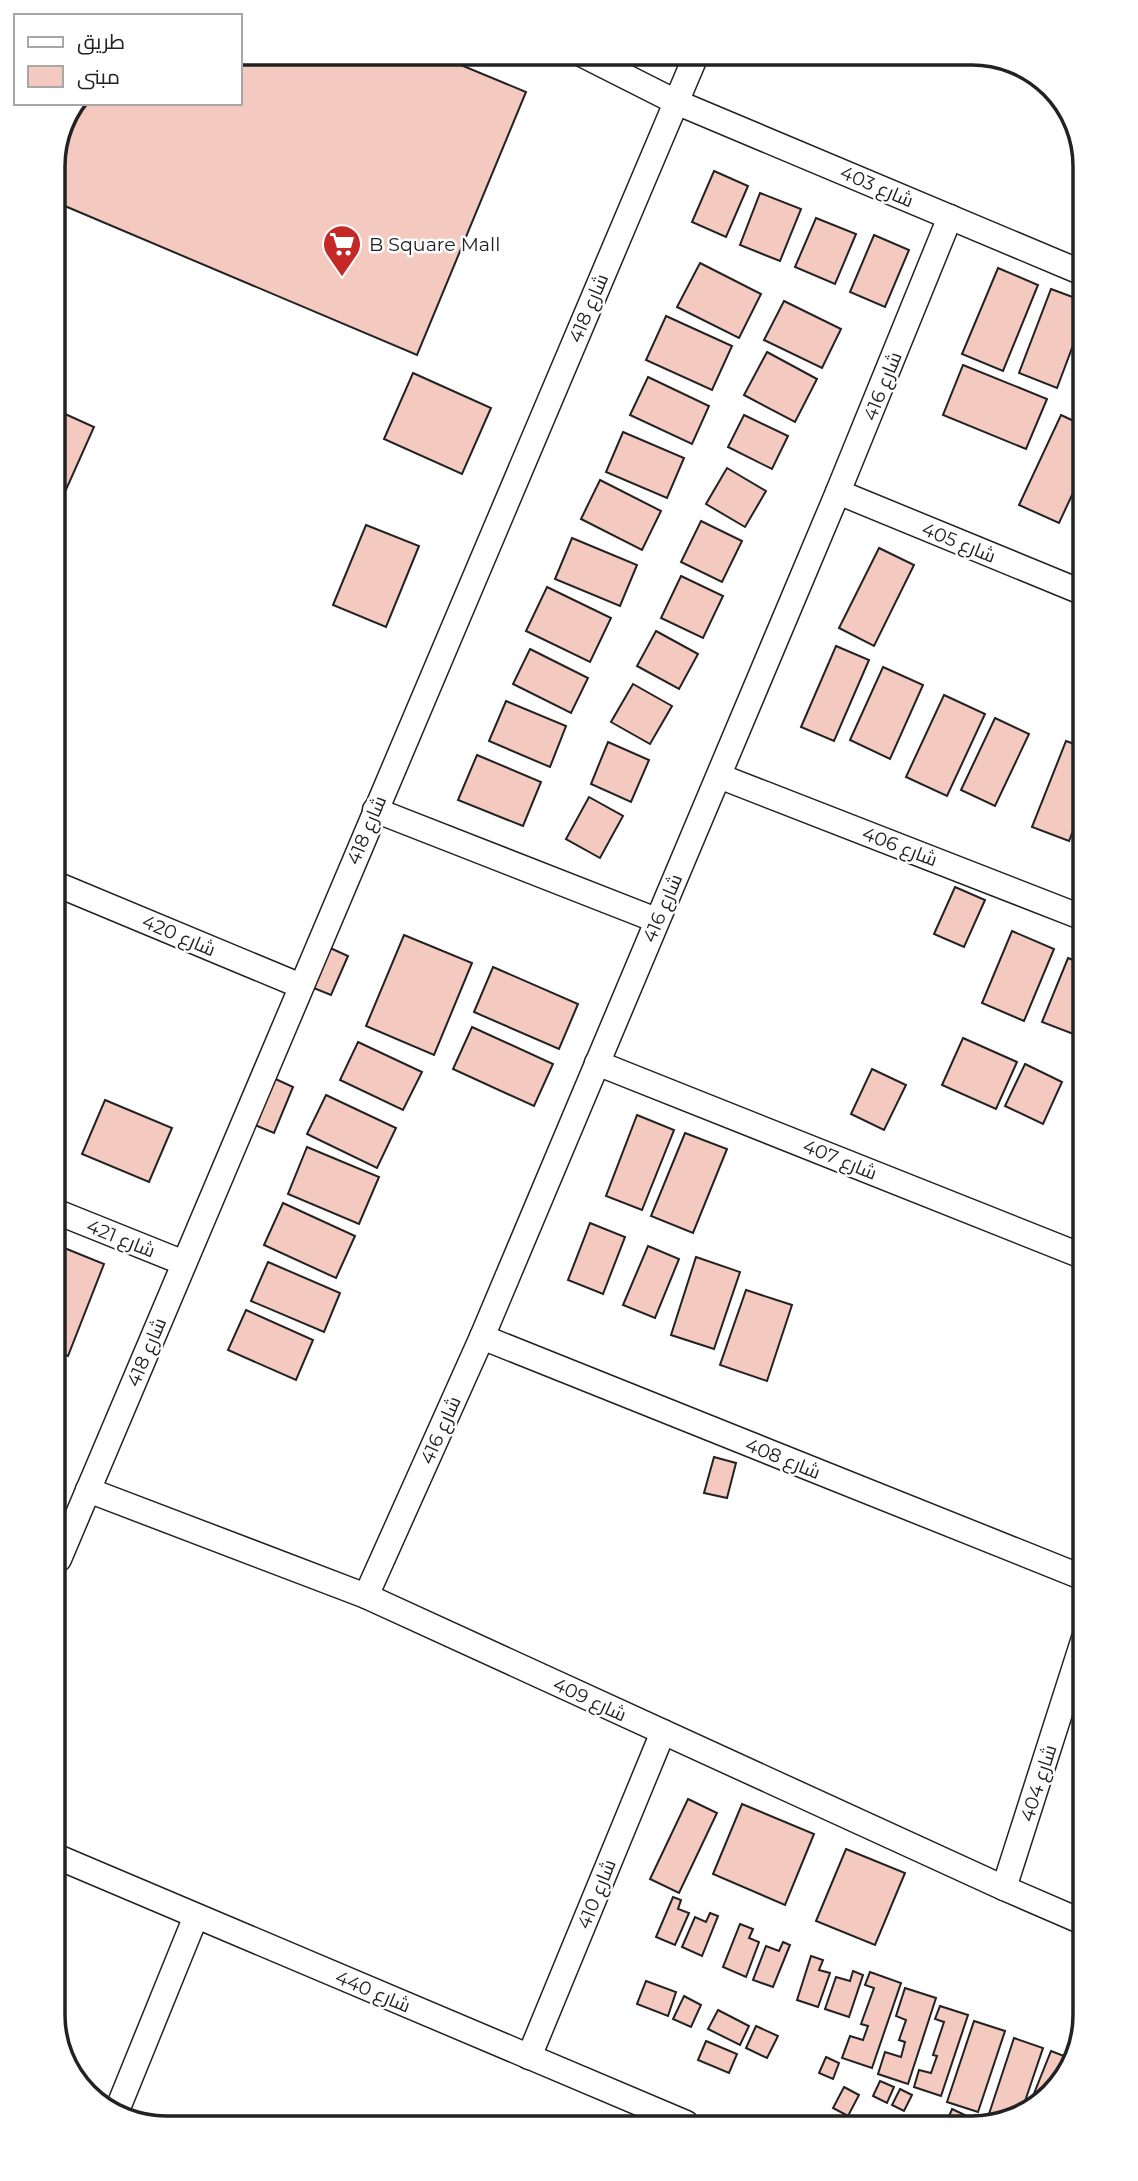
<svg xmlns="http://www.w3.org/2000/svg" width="1138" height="2181" font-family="Montserrat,Cairo,sans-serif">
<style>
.building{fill:#f3c9c0;stroke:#222;stroke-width:2}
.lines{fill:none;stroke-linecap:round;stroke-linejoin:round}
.street-casing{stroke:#222;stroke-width:27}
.street{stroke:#fff;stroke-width:24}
.labels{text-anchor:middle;stroke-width:5;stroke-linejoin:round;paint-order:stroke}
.street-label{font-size:19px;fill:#222;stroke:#fff}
.poi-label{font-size:19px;fill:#222;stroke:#fff;text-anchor:start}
.rim{fill:none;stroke:#222;stroke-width:3.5}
</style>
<rect width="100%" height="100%" fill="#fff"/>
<g class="building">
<polygon points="240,53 432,53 526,92 417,355 53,201 53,159 78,103 240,103"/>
<polygon points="714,171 748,186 726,237 692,222"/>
<polygon points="760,193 801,209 780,261 740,245"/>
<polygon points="816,218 856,234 835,284 795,267"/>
<polygon points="874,235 909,250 885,307 850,292"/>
<polygon points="700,263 761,294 739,338 677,307"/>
<polygon points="998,268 1038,285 1003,371 962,354"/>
<polygon points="1051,289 1078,299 1078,332 1057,388 1019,373"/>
<polygon points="784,301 841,329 822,368 764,340"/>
<polygon points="666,316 732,346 712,390 646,360"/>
<polygon points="767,352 817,379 795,422 744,395"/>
<polygon points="963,365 1047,399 1026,449 943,415"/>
<polygon points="413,373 491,408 462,474 384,439"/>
<polygon points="648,377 709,406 692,444 630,415"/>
<polygon points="54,409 94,427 65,492 54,487"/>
<polygon points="744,415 788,436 772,469 728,447"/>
<polygon points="1061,415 1078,423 1079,480 1059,523 1019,505"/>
<polygon points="623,432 684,458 667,498 606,472"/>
<polygon points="727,468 766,491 745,527 706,504"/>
<polygon points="600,480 661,511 642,550 581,519"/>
<polygon points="701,521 742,541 722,582 681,562"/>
<polygon points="366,525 419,546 386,627 333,605"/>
<polygon points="572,538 637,565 620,606 555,579"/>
<polygon points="879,548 914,565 874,646 839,628"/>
<polygon points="681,576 723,596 703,638 661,618"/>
<polygon points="547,587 611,618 590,662 526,631"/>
<polygon points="656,631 698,654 679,689 637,666"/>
<polygon points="836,646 869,660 834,741 801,727"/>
<polygon points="530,649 588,678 571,713 513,684"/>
<polygon points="883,667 923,685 890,759 850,740"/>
<polygon points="633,684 672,706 650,744 611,722"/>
<polygon points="944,695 985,714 947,796 906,777"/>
<polygon points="506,701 566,726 550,767 489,741"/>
<polygon points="995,718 1029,734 995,806 961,790"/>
<polygon points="1066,741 1080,746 1080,813 1069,841 1032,827"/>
<polygon points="608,742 649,760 631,802 591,784"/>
<polygon points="477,755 541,782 523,826 458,800"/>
<polygon points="589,797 623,816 600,858 566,839"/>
<polygon points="955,887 985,900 964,947 934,934"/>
<polygon points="1012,931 1054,949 1024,1021 982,1003"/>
<polygon points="404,935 472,963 434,1055 366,1026"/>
<polygon points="328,947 348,956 331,995 311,987"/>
<polygon points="1068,958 1081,963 1081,1024 1076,1035 1042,1022"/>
<polygon points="493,967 578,1004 559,1049 474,1012"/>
<polygon points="472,1027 553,1064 534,1106 453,1069"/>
<polygon points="963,1038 1017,1062 996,1109 942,1085"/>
<polygon points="358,1042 422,1072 403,1110 340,1080"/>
<polygon points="1025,1064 1062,1082 1043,1124 1005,1106"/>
<polygon points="872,1069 906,1085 884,1130 851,1114"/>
<polygon points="269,1076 293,1087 274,1133 250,1123"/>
<polygon points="326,1095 396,1128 377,1168 307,1134"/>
<polygon points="105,1100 172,1128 149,1182 82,1154"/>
<polygon points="637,1115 674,1130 642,1210 606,1196"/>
<polygon points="685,1133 727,1149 693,1233 651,1216"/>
<polygon points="307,1147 379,1177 359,1224 288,1194"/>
<polygon points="283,1203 355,1236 336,1278 264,1245"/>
<polygon points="590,1223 625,1237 603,1294 568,1280"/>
<polygon points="57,1245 104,1264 68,1356 58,1352"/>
<polygon points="648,1246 679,1259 655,1318 623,1305"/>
<polygon points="696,1257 740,1272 714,1349 671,1335"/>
<polygon points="268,1262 340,1293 324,1332 251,1301"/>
<polygon points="746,1290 792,1305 767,1381 720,1365"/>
<polygon points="246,1310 313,1340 296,1380 228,1350"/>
<polygon points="714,1457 736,1463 727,1498 704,1493"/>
<polygon points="688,1799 717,1813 679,1893 650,1879"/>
<polygon points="742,1804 814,1834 785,1905 713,1874"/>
<polygon points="846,1849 905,1873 875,1945 816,1921"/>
<polygon points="673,1897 681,1900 678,1909 689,1913 675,1945 656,1937"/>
<polygon points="710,1913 718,1916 702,1956 682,1947 695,1917 706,1922"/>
<polygon points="740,1924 753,1929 749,1938 759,1942 746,1977 723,1967"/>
<polygon points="783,1942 790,1945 773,1987 753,1980 766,1946 779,1951"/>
<polygon points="811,1956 823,1960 819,1970 830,1973 818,2007 797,2000"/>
<polygon points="853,1971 863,1975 849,2017 825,2009 836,1977 850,1981"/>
<polygon points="870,1972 901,1983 872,2068 842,2058 850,2036 863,2040 868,2026 861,2024 874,1988 865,1985"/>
<polygon points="646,1981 676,1992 668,2016 637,2004"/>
<polygon points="905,1988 936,1998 908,2084 878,2074 885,2052 901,2057 905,2042 899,2040 906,2020 896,2016"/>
<polygon points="684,1996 701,2005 691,2027 673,2019"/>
<polygon points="940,2006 968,2015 941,2096 914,2087 919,2070 931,2073 937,2056 933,2055 944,2022 935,2019"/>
<polygon points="718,2010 749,2026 740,2045 708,2029"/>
<polygon points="974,2021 1005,2031 978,2112 947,2102"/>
<polygon points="756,2026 778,2036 767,2058 746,2048"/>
<polygon points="1014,2038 1043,2048 1020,2116 1015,2120 997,2120 988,2117"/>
<polygon points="706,2041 737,2054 729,2073 698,2060"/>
<polygon points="1051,2051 1072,2059 1066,2079 1027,2111"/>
<polygon points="826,2057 839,2063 833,2079 819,2073"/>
<polygon points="880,2081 894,2087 887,2103 873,2096"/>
<polygon points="844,2087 859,2095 848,2116 833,2108"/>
<polygon points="900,2089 912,2095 904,2111 892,2105"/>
<polygon points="952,2109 967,2116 965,2121 947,2121"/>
</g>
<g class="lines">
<defs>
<g id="street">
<polyline points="579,53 676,102 1078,271"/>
<polyline points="838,492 1079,591"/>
<polyline points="719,776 1081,917"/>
<polyline points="375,810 656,920"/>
<polyline points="56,884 301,986"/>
<polyline points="597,1063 1082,1256"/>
<polyline points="57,1212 184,1263"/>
<polyline points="482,1337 1084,1578"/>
<polyline points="88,1490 366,1596 1004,1888 1085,1923"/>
<polyline points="59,1559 697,53"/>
<polyline points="366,1596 482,1337 838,492 950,217"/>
<polyline points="60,1858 686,2123"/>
<polyline points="1004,1888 1084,1638"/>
<polyline points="529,2057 663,1732"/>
<polyline points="116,2113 196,1916"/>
</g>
</defs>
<use href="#street" class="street-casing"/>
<use href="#street" class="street"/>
</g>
<defs>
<symbol id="supermarket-pin" viewBox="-11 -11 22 30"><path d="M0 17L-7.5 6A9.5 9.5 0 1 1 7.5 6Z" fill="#c62828" stroke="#fff"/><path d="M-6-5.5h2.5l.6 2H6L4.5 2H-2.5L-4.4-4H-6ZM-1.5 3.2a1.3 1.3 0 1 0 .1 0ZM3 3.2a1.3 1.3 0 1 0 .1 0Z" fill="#fff"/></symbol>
</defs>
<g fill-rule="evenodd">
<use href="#supermarket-pin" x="320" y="222" width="44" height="60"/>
</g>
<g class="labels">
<g class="street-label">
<text transform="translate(877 186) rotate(23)" y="7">شارع 403</text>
<text transform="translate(588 308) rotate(-67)" y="7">شارع 418</text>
<text transform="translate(882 386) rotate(-68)" y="7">شارع 416</text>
<text transform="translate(959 542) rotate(22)" y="7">شارع 405</text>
<text transform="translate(366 830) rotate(-67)" y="7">شارع 418</text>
<text transform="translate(900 846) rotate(21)" y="7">شارع 406</text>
<text transform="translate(662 908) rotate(-67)" y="7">شارع 416</text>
<text transform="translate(179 935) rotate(23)" y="7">شارع 420</text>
<text transform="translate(840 1159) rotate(22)" y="7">شارع 407</text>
<text transform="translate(121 1238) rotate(22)" y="7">شارع 421</text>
<text transform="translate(146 1352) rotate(-67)" y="7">شارع 418</text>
<text transform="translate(440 1430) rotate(-66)" y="7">شارع 416</text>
<text transform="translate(783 1458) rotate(22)" y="7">شارع 408</text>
<text transform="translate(590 1699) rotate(25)" y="7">شارع 409</text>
<text transform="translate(1038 1783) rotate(-72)" y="7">شارع 404</text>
<text transform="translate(596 1894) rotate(-68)" y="7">شارع 410</text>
<text transform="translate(373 1991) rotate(23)" y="7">شارع 440</text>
</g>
<g class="poi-label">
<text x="369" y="251">B Square Mall</text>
</g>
</g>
<path d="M0 0H1138V2181H0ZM166 65H972A101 101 0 0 1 1073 166V2015A101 101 0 0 1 972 2116H166A101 101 0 0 1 65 2015V166A101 101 0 0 1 166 65Z" fill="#fff" fill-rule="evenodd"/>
<path class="rim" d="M166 65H972A101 101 0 0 1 1073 166V2015A101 101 0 0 1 972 2116H166A101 101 0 0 1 65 2015V166A101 101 0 0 1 166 65Z"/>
<rect x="14" y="14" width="228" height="91" fill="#ffffff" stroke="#a7a7a7" stroke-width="2"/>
<rect x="28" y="37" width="35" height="10" fill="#ffffff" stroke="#a7a7a7" stroke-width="2"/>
<text x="77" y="49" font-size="21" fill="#222222">طريق</text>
<rect x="28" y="66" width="35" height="21" fill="#f3c9c0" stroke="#a7a7a7" stroke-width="2"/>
<text x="77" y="84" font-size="21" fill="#222222">مبنى</text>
</svg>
